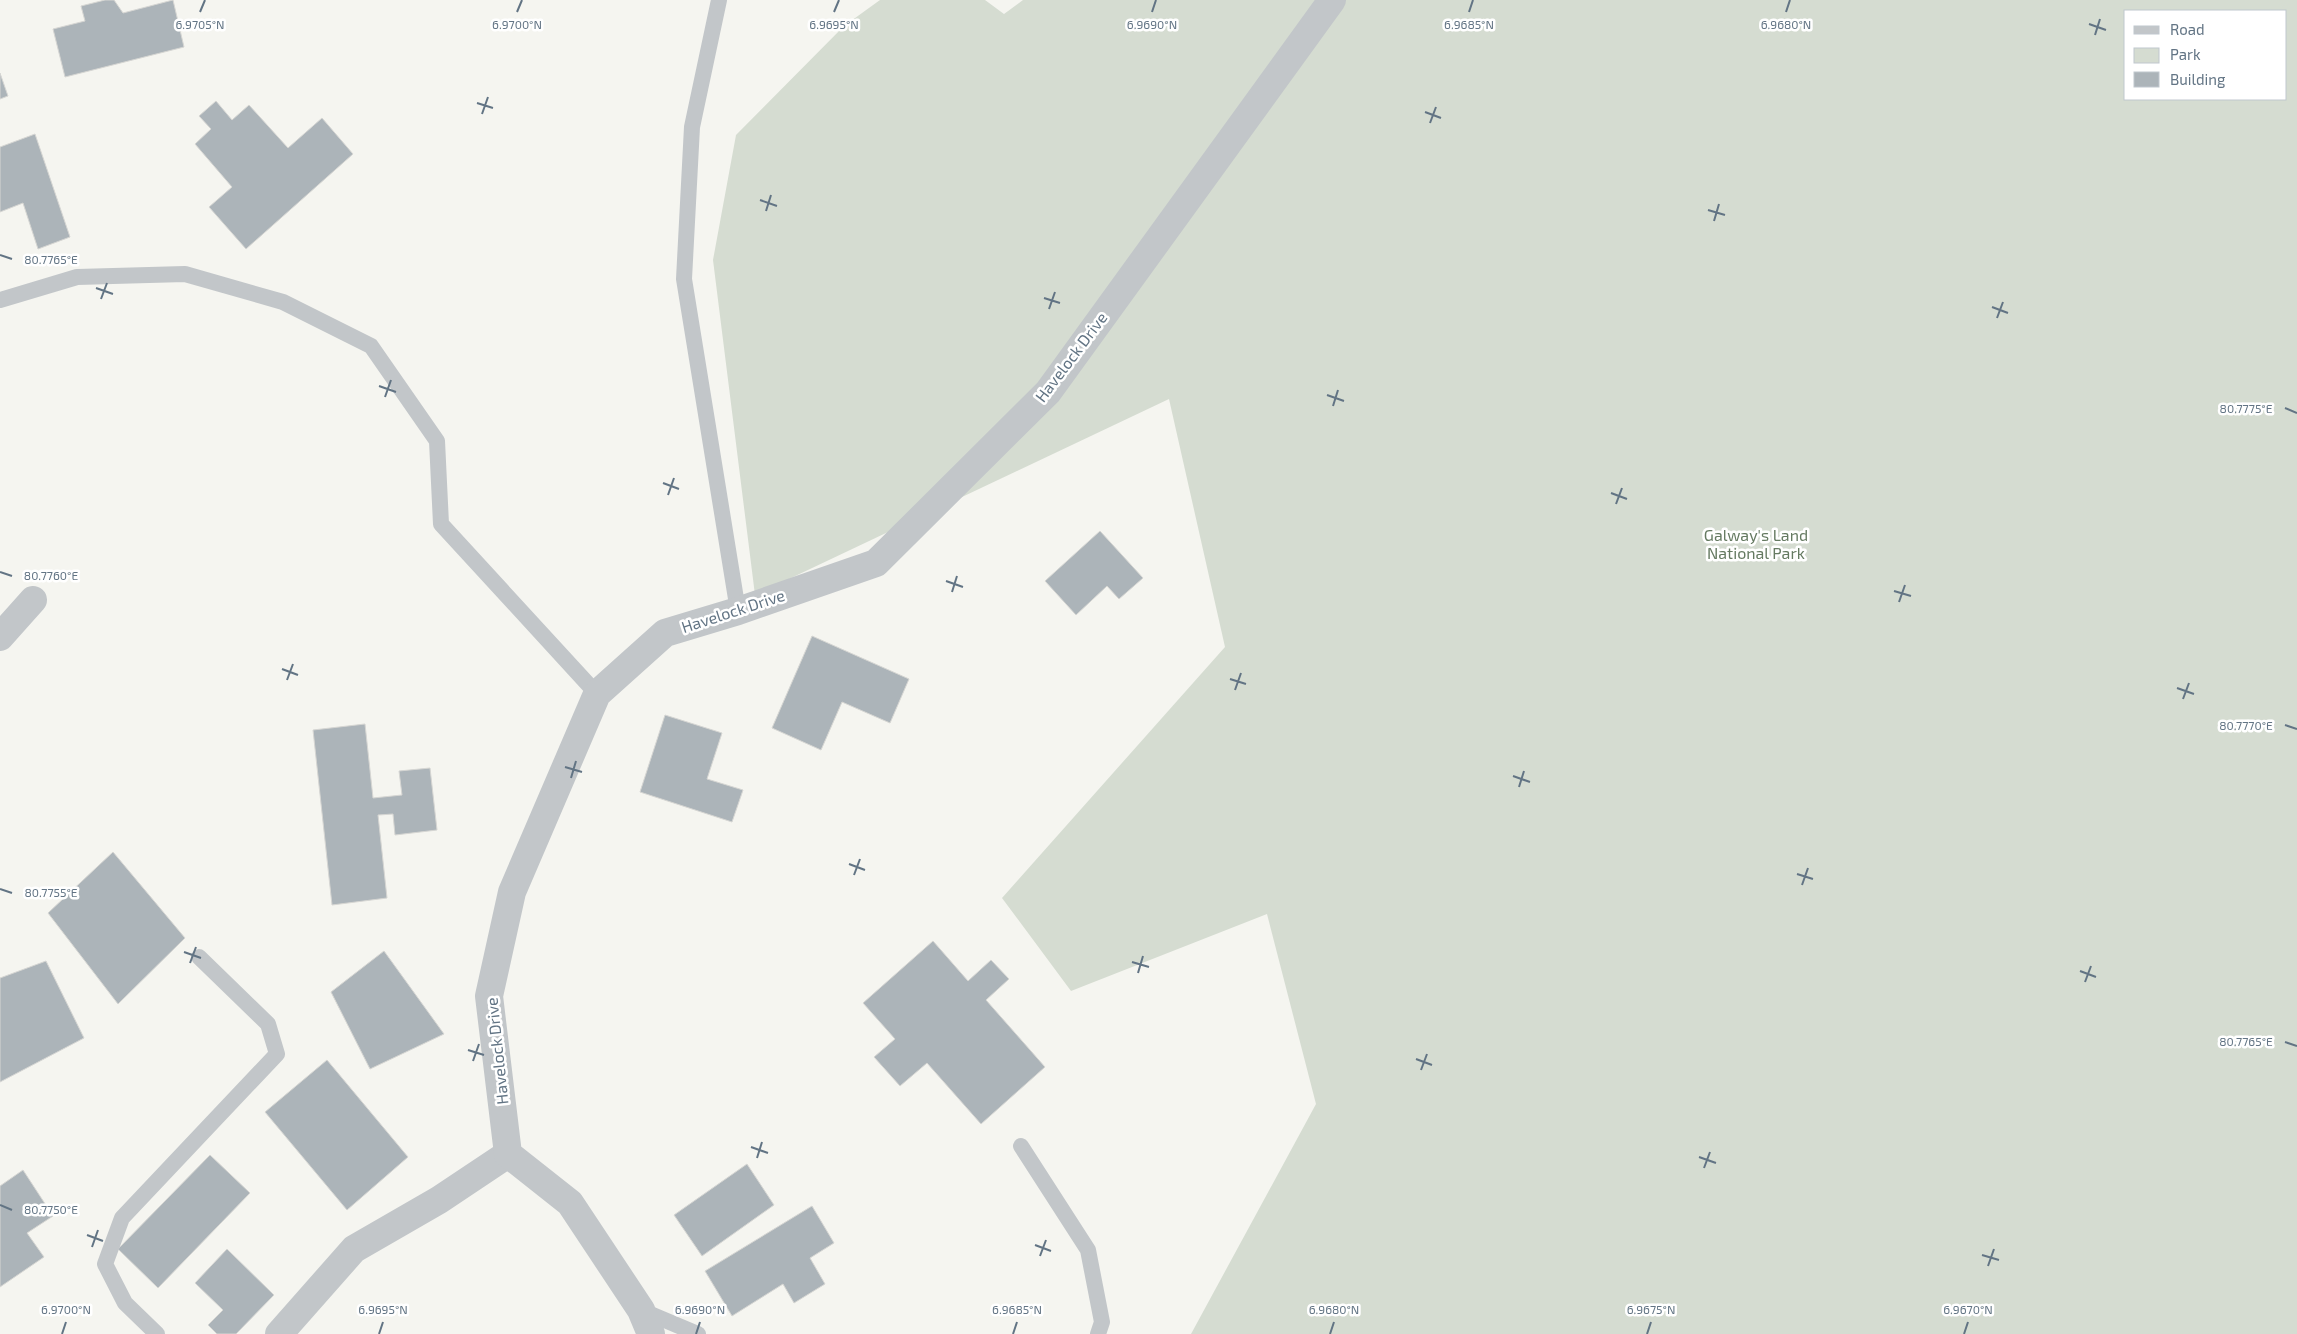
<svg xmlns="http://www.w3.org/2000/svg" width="2297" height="1334" font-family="'Exo 2',sans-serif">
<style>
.green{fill:#d5dcd1;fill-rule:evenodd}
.building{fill:#acb4b9;stroke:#d6d6d3}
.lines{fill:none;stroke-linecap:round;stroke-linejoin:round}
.service{stroke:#c2c6c9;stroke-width:16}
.minor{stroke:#c2c6c9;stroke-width:28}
.ticks{fill:none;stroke:#627484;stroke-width:2}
.labels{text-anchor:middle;stroke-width:5;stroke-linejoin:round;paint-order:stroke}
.street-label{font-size:16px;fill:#627484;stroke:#fff}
.park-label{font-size:16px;fill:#657a61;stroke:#fff}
.ticks-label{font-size:12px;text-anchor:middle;fill:#627484;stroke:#fff;stroke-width:5;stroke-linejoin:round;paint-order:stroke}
</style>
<rect width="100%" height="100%" fill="#f5f5f0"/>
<path class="green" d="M880,0h105l19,14 19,-14h1274v1334h-1106l125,-230 -49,-190 -196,77 -69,-93 223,-251 -56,-248 -414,196 -42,-335 23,-125 108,-109zM2126,11h160v88h-160z"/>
<g class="building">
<polygon points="105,0 114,0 123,13 173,0 184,47 65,77 53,29 85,21 81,6"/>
<polygon points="0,73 8,96 0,99"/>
<polygon points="216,101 232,120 249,105 288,148 322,118 353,154 246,249 209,207 232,187 195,144 211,129 199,116"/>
<polygon points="35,134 70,237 38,249 23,203 0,212 0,147"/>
<polygon points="1100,531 1143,578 1119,599 1107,586 1076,615 1045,581"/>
<polygon points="812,636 909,679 890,723 842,702 821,750 772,728"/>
<polygon points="665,715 722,733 707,779 743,790 732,822 640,792"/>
<polygon points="365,724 373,798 402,795 399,771 430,768 437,830 395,835 393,814 378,815 387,898 332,905 313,730"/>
<polygon points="113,852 185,938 118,1004 48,913"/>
<polygon points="933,941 968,981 991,960 1009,979 986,1000 1045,1067 981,1124 927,1063 900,1086 874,1057 895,1039 863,1003"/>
<polygon points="384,951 444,1034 370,1069 331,992"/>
<polygon points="46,961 84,1038 0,1082 0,978"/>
<polygon points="327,1060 408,1157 347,1210 265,1112"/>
<polygon points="210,1155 250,1193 158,1288 118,1249"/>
<polygon points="747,1164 774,1205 702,1256 674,1215"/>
<polygon points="23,1170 53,1216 27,1233 44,1257 0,1287 0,1186"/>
<polygon points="812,1206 834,1243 810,1258 825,1284 794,1303 783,1284 732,1316 705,1271"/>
<polygon points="227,1249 274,1295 236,1334 217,1334 208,1325 223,1310 195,1283"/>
</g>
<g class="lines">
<g class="service">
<polyline points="719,0 692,127 684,279 738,611"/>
<polyline points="0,300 77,277 185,274 283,302 371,346 437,441 441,524 597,694"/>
<polyline points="1021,1146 1088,1250 1102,1322 1098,1334"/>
<polyline points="641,1310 698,1334"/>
<polyline points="157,1334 125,1303 105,1264 122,1218 277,1054 268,1024 199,957"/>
</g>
<g class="minor">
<polyline points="0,637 33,600"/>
<polyline points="279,1334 354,1249 439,1200 508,1154"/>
<polyline points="651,1334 641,1310 570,1203 508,1154 489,996 512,892 597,694 665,633 738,611 876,563 1048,392 1332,0"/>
</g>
</g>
<path class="ticks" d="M200,12l5,-12M517,12l5,-12M834,12l5,-12M1152,12l4,-12M1469,12l4,-12M1786,12l4,-12M2089,24l17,6M2095,35l5,-16M477,103l16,5M1425,112l16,6M482,114l6,-17M1430,123l6,-16M760,200l17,6M1708,210l17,5M766,211l5,-16M1714,221l5,-17M0,255l12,4M96,288l17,6M1044,298l16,5M101,299l6,-16M1992,307l16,6M1049,309l6,-17M1997,318l6,-16M379,386l17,6M1327,395l17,6M385,397l6,-17M1333,406l5,-16M2285,408l12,5M663,483l16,6M1611,493l16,6M668,495l6,-17M1616,504l6,-16M0,572l12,4M946,581l17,6M1894,591l17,5M952,592l5,-16M1899,602l6,-17M282,669l16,6M1230,679l16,5M287,680l6,-16M2177,688l17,6M1235,690l6,-17M2183,699l6,-16M2285,725l12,4M565,767l17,5M1513,776l17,6M571,778l5,-17M1519,787l5,-16M849,864l16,6M1797,874l16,5M854,875l6,-16M1802,885l6,-17M0,889l12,4M184,952l17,6M1132,962l17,5M190,963l6,-16M2080,971l16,6M1138,973l5,-17M2085,982l6,-16M2285,1042l12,4M468,1050l16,5M1416,1059l16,6M473,1061l6,-17M1421,1070l6,-16M751,1147l17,6M1699,1157l17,6M757,1158l5,-16M1704,1168l6,-16M0,1205l12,5M87,1235l16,6M1035,1245l16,6M92,1247l6,-17M1982,1255l17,5M1040,1256l6,-16M1988,1266l6,-17M62,1334l4,-12M379,1334l4,-12M696,1334l4,-12M1013,1334l4,-12M1330,1334l4,-12M1647,1334l4,-12M1964,1334l4,-12"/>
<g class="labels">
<g class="street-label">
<text transform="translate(1071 357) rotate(-53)" y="6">Havelock Drive</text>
<text transform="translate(733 611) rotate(-18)" y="6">Havelock Drive</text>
<text transform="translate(497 1051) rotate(-96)" y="6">Havelock Drive</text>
</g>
<g class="park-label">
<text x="1756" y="541">Galway's Land<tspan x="1756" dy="18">National Park</tspan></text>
</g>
</g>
<g class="ticks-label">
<text x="200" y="29">6.9705°N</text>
<text x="517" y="29">6.9700°N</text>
<text x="834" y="29">6.9695°N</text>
<text x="1152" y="29">6.9690°N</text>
<text x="1469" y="29">6.9685°N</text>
<text x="1786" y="29">6.9680°N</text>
<text x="51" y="264">80.7765°E</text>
<text x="2246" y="413">80.7775°E</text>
<text x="51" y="580">80.7760°E</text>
<text x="2246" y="730">80.7770°E</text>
<text x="51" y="897">80.7755°E</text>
<text x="2246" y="1046">80.7765°E</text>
<text x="51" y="1214">80.7750°E</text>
<text x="66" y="1314">6.9700°N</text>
<text x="383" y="1314">6.9695°N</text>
<text x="700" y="1314">6.9690°N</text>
<text x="1017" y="1314">6.9685°N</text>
<text x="1334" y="1314">6.9680°N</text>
<text x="1651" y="1314">6.9675°N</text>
<text x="1968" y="1314">6.9670°N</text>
</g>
<rect x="2124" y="10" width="162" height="90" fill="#ffffff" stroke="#c0c7ce"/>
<rect x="2134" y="26" width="25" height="8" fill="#c2c6c9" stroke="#c0c7ce"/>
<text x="2170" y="35" font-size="15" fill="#627484">Road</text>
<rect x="2134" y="48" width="25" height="15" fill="#d5dcd1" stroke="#c0c7ce"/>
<text x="2170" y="60" font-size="15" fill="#627484">Park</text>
<rect x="2134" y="72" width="25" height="15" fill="#acb4b9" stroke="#c0c7ce"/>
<text x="2170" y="85" font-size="15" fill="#627484">Building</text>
</svg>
